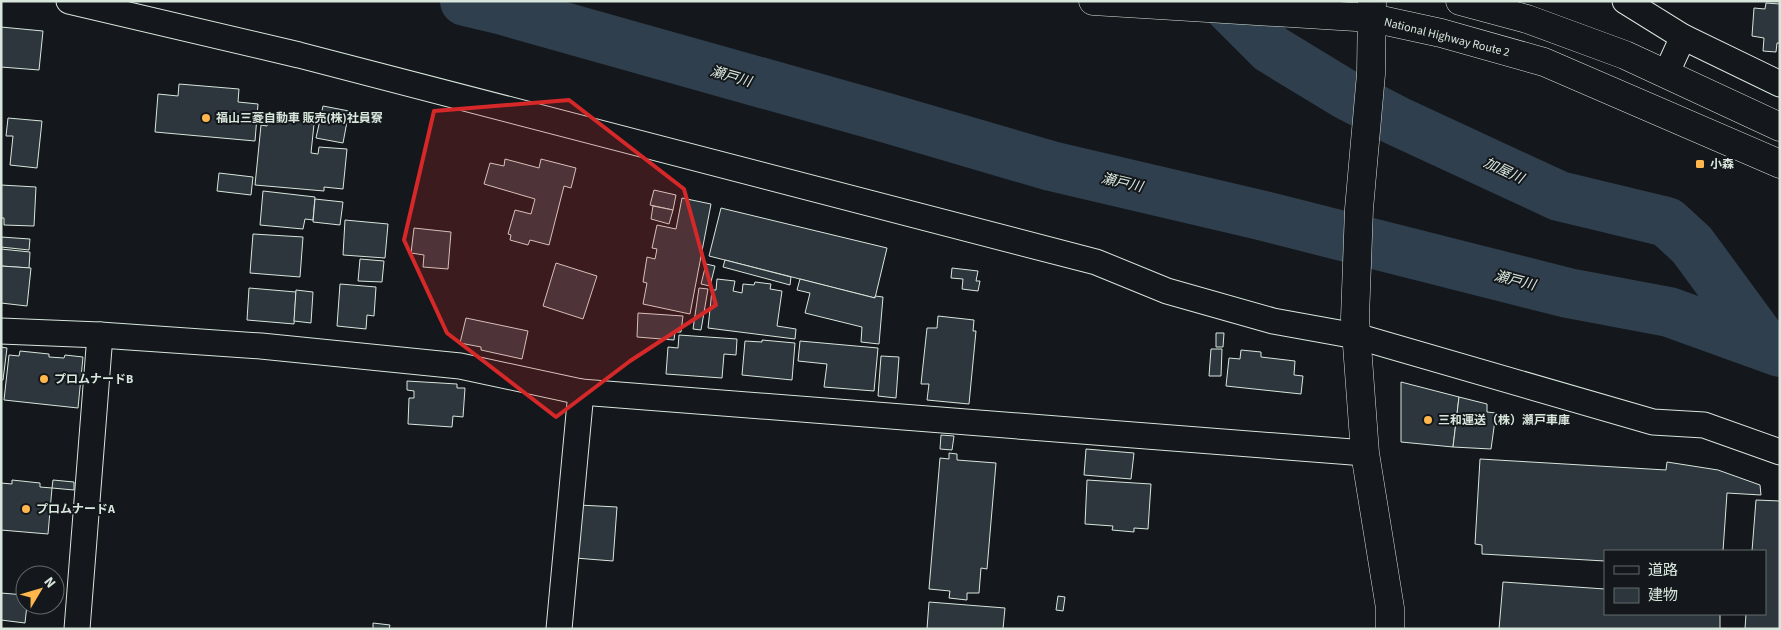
<svg xmlns="http://www.w3.org/2000/svg" width="1781" height="630" font-family="'Source Sans 3','Noto Sans JP',sans-serif">
<style>
.lines{fill:none;stroke-linecap:round;stroke-linejoin:round}
.river{stroke:#2f3f4d;stroke-width:50}
.building{fill:#2c363c;stroke:#d8e6dc}
.street-casing{stroke:#d8e6dc;stroke-width:27}
.secondary-casing{stroke:#d8e6dc;stroke-width:29}
.highway-casing{stroke:#d8e6dc;stroke-width:29}
.street{stroke:#14181c;stroke-width:25}
.secondary{stroke:#14181c;stroke-width:28}
.highway{stroke:#14181c;stroke-width:28}
.marked{fill:#d62828;fill-opacity:0.2;stroke:#d62828;stroke-width:4;stroke-linejoin:round}
.poi-dot{fill:#ffb74d;stroke:#14181c;stroke-width:2}
.labels{text-anchor:middle;stroke-width:4;stroke-linejoin:round;paint-order:stroke}
.street-label{font-size:12px;fill:#d8e6dc;stroke:#14181c}
.poi-label{font-size:12px;font-weight:bold;fill:#d8e6dc;stroke:#14181c;text-anchor:start}
.water-label{font-size:14px;font-style:italic;fill:#d8e6dc;stroke:#14181c}
</style>
<rect width="100%" height="100%" fill="#14181c"/>
<g class="lines">
<g class="river">
<polyline points="465,1 503,10 887,118 1051,166 1260,215 1568,293 1669,312 1780,352"/>
<polyline points="1223,1 1271,49 1345,94 1397,121 1559,196 1667,222 1692,245 1766,346"/>
</g>
</g>
<g class="building">
<polygon points="1766,3 1780,4 1780,43 1777,43 1776,52 1763,51 1764,38 1752,36 1754,8 1765,9"/>
<polygon points="1,27 43,31 39,70 1,67"/>
<polygon points="179,84 239,89 238,102 258,104 255,141 155,132 158,94 178,96"/>
<polygon points="323,106 349,111 343,143 316,138"/>
<polygon points="8,118 42,121 37,168 10,165 13,136 6,136"/>
<polygon points="268,119 314,124 311,153 318,154 319,147 347,149 343,189 324,187 324,191 255,185 261,125 267,126"/>
<polygon points="505,159 539,168 541,159 576,168 571,188 564,186 549,245 530,240 528,245 510,240 511,235 508,234 515,210 531,214 535,199 484,184 490,163 504,166"/>
<polygon points="219,173 253,177 251,195 217,191"/>
<polygon points="1,185 36,187 34,226 4,225 4,218 1,218"/>
<polygon points="654,190 676,195 673,210 650,205"/>
<polygon points="263,191 315,197 313,220 305,219 303,229 260,225"/>
<polygon points="682,198 711,204 690,314 643,304 647,283 643,282 647,257 655,259 657,249 652,248 657,225 676,229"/>
<polygon points="315,199 343,202 340,225 313,222"/>
<polygon points="653,206 673,210 669,224 651,219"/>
<polygon points="721,208 887,248 875,298 709,256"/>
<polygon points="345,220 388,224 385,258 343,255"/>
<polygon points="414,228 451,232 448,269 423,267 424,255 411,253"/>
<polygon points="253,234 303,237 300,277 250,273"/>
<polygon points="1,237 30,239 29,250 1,247"/>
<polygon points="1,249 30,252 29,268 1,266"/>
<polygon points="360,259 384,261 382,282 358,281"/>
<polygon points="725,260 791,277 790,285 723,267"/>
<polygon points="556,263 597,276 583,319 543,306"/>
<polygon points="706,264 715,266 710,286 701,284"/>
<polygon points="1,266 31,268 27,306 1,303"/>
<polygon points="952,268 978,271 976,281 980,281 978,291 962,289 963,279 951,278"/>
<polygon points="717,279 735,281 733,291 742,293 743,284 754,285 755,282 771,284 770,289 782,291 777,326 796,329 795,339 708,328 712,290 716,290"/>
<polygon points="800,279 875,298 875,296 883,297 879,344 861,342 862,327 805,313 810,293 797,290"/>
<polygon points="340,284 376,287 374,316 367,315 366,329 337,326"/>
<polygon points="249,288 296,292 294,324 247,320"/>
<polygon points="699,288 708,289 701,330 693,329"/>
<polygon points="296,290 313,292 311,323 294,321"/>
<polygon points="638,313 683,316 681,332 675,332 674,340 637,337"/>
<polygon points="938,316 974,320 973,331 976,331 969,404 927,400 929,384 921,384 927,328 937,328"/>
<polygon points="466,318 528,331 522,359 481,350 481,347 460,343"/>
<polygon points="1216,333 1224,333 1223,347 1216,347"/>
<polygon points="679,335 737,339 736,355 724,354 722,378 666,374 668,347 678,348"/>
<polygon points="762,340 795,343 792,380 742,375 745,341 762,342"/>
<polygon points="800,341 878,348 874,391 824,387 827,364 798,361"/>
<polygon points="1,347 7,348 3,380 1,380"/>
<polygon points="1211,349 1222,349 1221,376 1209,376"/>
<polygon points="1241,350 1261,352 1261,357 1295,361 1294,375 1303,376 1301,394 1226,386 1229,358 1240,359"/>
<polygon points="20,351 49,354 49,357 64,358 65,355 83,357 78,408 4,400 9,355 19,356"/>
<polygon points="881,356 899,357 896,398 878,396"/>
<polygon points="407,381 457,384 457,388 465,388 463,417 453,416 452,427 408,424 409,398 414,398 414,391 407,390"/>
<polygon points="1401,382 1459,397 1453,447 1401,442"/>
<polygon points="1459,397 1487,404 1487,412 1496,413 1491,449 1453,447"/>
<polygon points="941,435 954,436 952,450 940,449"/>
<polygon points="1086,449 1134,453 1131,479 1084,475"/>
<polygon points="949,453 957,454 957,460 996,463 987,569 981,568 979,593 967,593 967,600 949,598 950,591 929,589 940,458 949,459"/>
<polygon points="1480,459 1666,470 1667,462 1718,470 1760,485 1761,495 1727,493 1723,551 1605,551 1605,561 1482,554 1482,545 1475,544"/>
<polygon points="12,480 40,483 40,487 52,488 48,534 1,530 1,483 12,484"/>
<polygon points="53,480 74,482 74,490 52,488"/>
<polygon points="1087,480 1151,484 1148,529 1134,528 1134,532 1112,530 1113,526 1085,524"/>
<polygon points="1756,500 1780,501 1780,629 1745,629 1746,614 1765,614 1765,551 1752,551"/>
<polygon points="579,505 617,507 613,561 575,558"/>
<polygon points="1503,582 1605,589 1605,614 1720,614 1720,629 1499,629"/>
<polygon points="1,593 25,595 25,605 27,605 25,623 1,620"/>
<polygon points="1058,596 1065,597 1063,611 1056,610"/>
<polygon points="929,602 1005,608 1003,629 927,629"/>
<polygon points="373,623 390,625 389,629 373,629"/>
</g>
<g class="lines">
<defs>
<g id="street">
<polyline points="69,1 299,55 1096,262 1167,291 1273,321 1356,336 1653,422 1704,425 1780,452"/>
<polyline points="1625,1 1683,37 1780,84"/>
<polyline points="1666,74 1683,37"/>
<polyline points="1,331 100,335 261,346 460,366 581,392 1365,453"/>
<polyline points="77,629 100,335"/>
<polyline points="559,629 581,392"/>
</g>
<polyline id="secondary" points="1372,1 1371,74 1359,209 1355,318 1365,453 1390,608 1390,629"/>
<g id="highway">
<polyline points="1093,1 1372,18 1441,33 1544,62 1780,164"/>
<polyline points="1460,1 1527,19 1625,55 1780,127"/>
</g>
</defs>
<use href="#street" class="street-casing"/>
<use href="#secondary" class="secondary-casing"/>
<use href="#highway" class="highway-casing"/>
<use href="#street" class="street"/>
<use href="#secondary" class="secondary"/>
<use href="#highway" class="highway"/>
</g>
<path class="marked" d="M569,100l115,89 32,116 -86,56 -74,56 -109,-84 -43,-93 30,-129z"/>
<g class="poi-dot">
<circle cx="206" cy="118" r="5"/>
<rect x="1695" y="159" width="10" height="10" rx="2.5"/>
<circle cx="44" cy="379" r="5"/>
<circle cx="1428" cy="420" r="5"/>
<circle cx="26" cy="509" r="5"/>
</g>
<g class="labels">
<g class="street-label">
<text transform="translate(1447 37) rotate(14)" y="4">National Highway Route 2</text>
</g>
<g class="poi-label">
<text x="216" y="122">福山三菱自動車 販売(株)社員寮</text>
<text x="1710" y="168">小森</text>
<text x="54" y="383">プロムナードB</text>
<text x="1438" y="424">三和運送（株）瀬戸車庫</text>
<text x="36" y="513">プロムナードA</text>
</g>
<g class="water-label">
<text transform="translate(731 76) rotate(16)" y="5">瀬戸川</text>
<text transform="translate(1504 170) rotate(25)" y="5">加屋川</text>
<text transform="translate(1122 182) rotate(13)" y="5">瀬戸川</text>
<text transform="translate(1515 280) rotate(14)" y="5">瀬戸川</text>
</g>
</g>
<rect width="1781" height="630" fill="none" stroke="#d8e6dc" stroke-width="5"/>
<rect x="1604" y="550" width="162" height="65" fill="#14181c" stroke="#626a69"/>
<rect x="1614" y="566" width="25" height="8" fill="#14181c" stroke="#626a69"/>
<text x="1648" y="575" font-size="15" fill="#d8e6dc">道路</text>
<rect x="1614" y="588" width="25" height="15" fill="#2c363c" stroke="#626a69"/>
<text x="1648" y="600" font-size="15" fill="#d8e6dc">建物</text>
<g transform="translate(40 590) rotate(52)"><circle r="24" fill="#14181c" stroke="#626a69"/>
<path d="M0-4L9 19L0 12L-9 19Z" fill="#ffb74d"/>
<text y="-8" font-size="14" font-weight="bold" text-anchor="middle" fill="#d8e6dc">N</text>
</g>
</svg>
